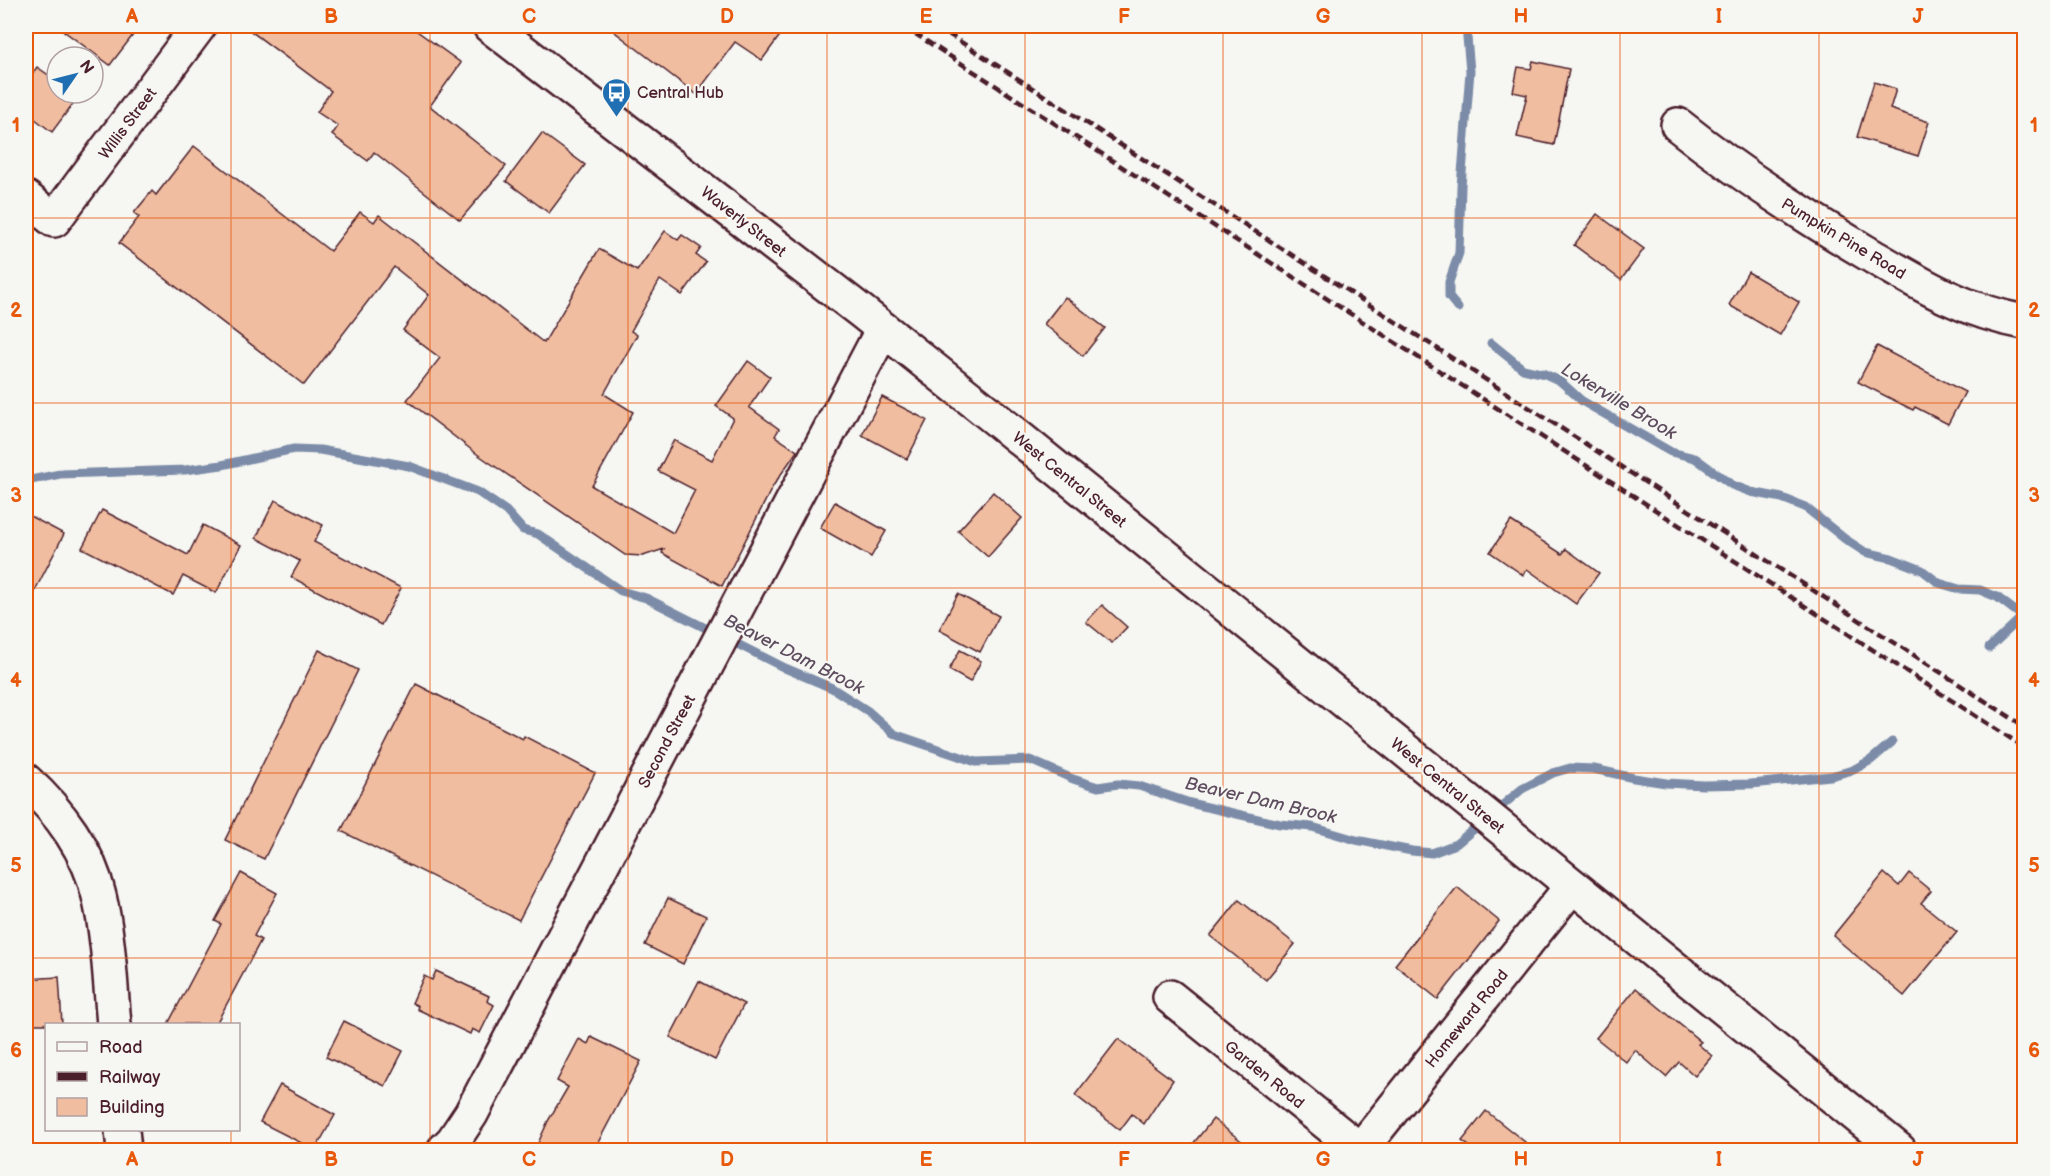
<svg xmlns="http://www.w3.org/2000/svg" width="2050" height="1176" font-family="'Balsamiq Sans',sans-serif">
<style>
.lines{fill:none;stroke-linecap:round;stroke-linejoin:round}
.stream{stroke:#7b8ca8;stroke-width:9}
.building{fill:#f0bda0;stroke:#4a1f2b;stroke-width:1.5}
.street-casing{stroke:#4a1f2b;stroke-width:38}
.secondary-casing{stroke:#4a1f2b;stroke-width:38}
.street{stroke:#f6f6f2;stroke-width:33}
.secondary{stroke:#f6f6f2;stroke-width:33}
.rail{stroke:#4a1f2b;stroke-width:4.5;stroke-dasharray:9 4.5;stroke-linecap:butt}
.grid{fill:none;stroke:#e8590c;stroke-width:1.5;stroke-opacity:0.55}
.labels{text-anchor:middle;stroke-width:4.5;stroke-linejoin:round;paint-order:stroke}
.poi-label{font-size:16px;fill:#4a1f2b;stroke:#f6f6f2;text-anchor:start}
.street-label{font-size:16px;fill:#4a1f2b;stroke:#f6f6f2}
.water-label{font-size:18px;font-style:italic;fill:#5e4c5f;stroke:#f6f6f2}
.neatline{fill:none;stroke:#e8590c;stroke-width:2}
.grid-label{font-size:20px;text-anchor:middle;font-weight:bold;fill:#e8590c}
</style>
<rect width="100%" height="100%" fill="#f6f6f2"/>
<filter id="ink" filterUnits="userSpaceOnUse"><feTurbulence type="fractalNoise" baseFrequency=".0167" numOctaves="2"/><feDisplacementMap in="SourceGraphic" scale="12" xChannelSelector="R" yChannelSelector="G"/><feConvolveMatrix kernelMatrix="1 2 1 2 8 2 1 2 1" color-interpolation-filters="sRGB"/></filter>
<g filter="url(#ink)">
<g class="lines">
<g class="stream">
<polyline points="1458,308 1449,297 1449,282 1459,253 1461,186 1470,71 1466,26"/>
<polyline points="1491,343 1523,369 1545,374 1560,381 1582,401 1671,452 1695,458 1732,485 1751,492 1782,498 1805,507 1845,539 1865,552 1891,558 1922,570 1939,583 1959,589 1980,590 1997,597 2022,616"/>
<polyline points="26,481 60,474 185,470 222,465 294,449 320,450 409,466 478,492 506,511 523,530 538,534 621,591 646,598 785,668 832,688 868,711 894,734 976,762 1030,760 1073,779 1098,787 1118,784 1139,786 1190,803 1280,824 1312,827 1356,840 1412,851 1432,853 1456,844 1522,789 1553,773 1570,768 1594,769 1634,778 1666,783 1704,785 1751,784 1831,776 1853,770 1871,760 1892,742"/>
<polyline points="1989,648 2024,615"/>
</g>
</g>
<g class="building">
<polygon points="57,26 140,26 110,65"/>
<polygon points="244,26 410,26 461,63 430,106 506,166 460,220 374,152 368,161 332,135 338,126 317,112 331,91"/>
<polygon points="607,26 787,26 762,60 735,42 696,94"/>
<polygon points="1533,61 1569,69 1554,145 1517,137 1527,95 1513,92 1518,67 1531,69"/>
<polygon points="37,67 57,81 57,93 73,93 78,97 52,132 26,112 26,83"/>
<polygon points="1874,82 1896,89 1890,109 1929,122 1918,156 1857,137"/>
<polygon points="542,133 585,165 549,213 506,181"/>
<polygon points="194,146 330,251 360,212 374,222 379,215 544,343 599,249 637,271 665,231 678,240 682,235 701,248 696,255 706,262 682,295 660,280 631,331 637,335 604,394 633,412 592,486 673,533 695,490 658,471 674,440 712,460 733,418 716,406 748,361 770,377 749,407 779,429 775,436 797,451 773,486 722,586 662,553 664,549 643,556 625,555 477,454 407,400 440,358 403,330 429,295 394,267 304,385 119,243 139,217 134,213 152,191 156,195"/>
<polygon points="1597,214 1644,249 1621,280 1574,245"/>
<polygon points="1748,272 1799,302 1780,335 1729,305"/>
<polygon points="1065,297 1105,328 1083,356 1044,324"/>
<polygon points="1877,346 1965,392 1948,424 1915,407 1913,410 1858,382"/>
<polygon points="882,397 927,420 907,459 862,435"/>
<polygon points="993,492 1022,518 988,557 958,531"/>
<polygon points="275,500 323,525 314,542 401,588 381,625 291,577 300,561 256,538"/>
<polygon points="835,502 886,531 871,557 820,528"/>
<polygon points="102,510 188,555 203,525 241,545 216,593 183,576 173,595 82,548"/>
<polygon points="26,514 64,534 26,608"/>
<polygon points="1511,521 1562,554 1566,549 1599,573 1576,604 1527,569 1523,575 1490,552"/>
<polygon points="958,594 999,616 980,652 939,630"/>
<polygon points="1102,605 1127,627 1112,643 1086,622"/>
<polygon points="319,650 358,670 264,859 225,840"/>
<polygon points="960,650 981,661 970,682 949,670"/>
<polygon points="416,684 523,739 524,736 595,773 519,920 341,831"/>
<polygon points="241,873 277,893 254,936 261,940 216,1024 168,1024 221,924 215,921"/>
<polygon points="1884,873 1899,886 1909,873 1931,891 1921,903 1957,932 1904,996 1833,936"/>
<polygon points="1457,887 1499,921 1438,999 1395,965"/>
<polygon points="668,898 706,916 683,964 645,945"/>
<polygon points="1239,900 1295,944 1266,980 1210,936"/>
<polygon points="436,971 489,996 487,1001 494,1005 480,1033 472,1029 470,1034 417,1009 418,1006 412,1003 424,976 432,980"/>
<polygon points="59,977 62,1024 26,1024 26,979"/>
<polygon points="699,981 744,1004 715,1060 670,1037"/>
<polygon points="1636,988 1701,1042 1698,1044 1712,1056 1695,1076 1679,1062 1666,1077 1635,1050 1626,1062 1596,1038"/>
<polygon points="344,1021 403,1051 385,1086 326,1057"/>
<polygon points="591,1037 641,1061 594,1150 535,1150 548,1121 568,1087 557,1081 579,1039 588,1044"/>
<polygon points="1118,1039 1173,1080 1144,1124 1132,1114 1120,1130 1075,1095"/>
<polygon points="280,1085 335,1115 315,1150 260,1122"/>
<polygon points="1486,1111 1535,1150 1475,1150 1462,1141"/>
<polygon points="1213,1119 1253,1150 1188,1150"/>
</g>
<g class="lines">
<defs>
<g id="street">
<path d="M1678,125c60,48 123,89 189,128 53,31 96,58 157,69"/>
<polyline points="26,198 54,220 199,26"/>
<path d="M26,781c33,30 63,70 73,115 10,42 11,86 15,128"/>
<polyline points="1170,997 1360,1150"/>
<polyline points="122,1130 124,1150"/>
<polyline points="444,1150 453,1141 471,1114 883,329"/>
<polyline points="1360,1150 1572,886"/>
</g>
<polyline id="secondary" points="490,26 862,312 996,419 1899,1150"/>
</defs>
<use href="#street" class="street-casing"/>
<use href="#secondary" class="secondary-casing"/>
<use href="#street" class="street"/>
<use href="#secondary" class="secondary"/>
<g class="rail">
<polyline points="903,26 2024,747"/>
<polyline points="936,26 2024,726"/>
</g>
</g>
</g>
<path class="grid" d="M231,26v998M430,26v1124M628,26v1124M827,26v1124M1025,26v1124M1223,26v1124M1422,26v1124M1620,26v1124M1819,26v1124M26,218h1998M26,403h1998M26,588h1998M26,773h1998M26,958h1998M231,1130v20"/>
<defs>
<symbol id="bus-pin" viewBox="-11 -11 22 30"><path d="M0 17L-7.5 6A9.5 9.5 0 1 1 7.5 6Z" fill="#1f6fb2" stroke="#f6f6f2"/><path d="M-5-6H5V4H4V6H2V4H-2V6H-4V4H-5ZM-3.5-4V0h7V-4ZM-3.5 1.2v1.5H-2V1.2ZM2 1.2v1.5H3.5V1.2Z" fill="#fff"/></symbol>
</defs>
<g fill-rule="evenodd">
<use href="#bus-pin" x="600" y="76" width="33" height="45"/>
</g>
<g class="labels">
<g class="poi-label">
<text x="637" y="98">Central Hub</text>
</g>
<g class="street-label">
<text transform="translate(127 123) rotate(-53)" y="6">Willis Street</text>
<text transform="translate(744 221) rotate(38)" y="6">Waverly Street</text>
<text transform="translate(1844 238) rotate(31)" y="6">Pumpkin Pine Road</text>
<text transform="translate(1070 479) rotate(39)" y="6">West Central Street</text>
<text transform="translate(666 741) rotate(-62)" y="6">Second Street</text>
<text transform="translate(1448 785) rotate(39)" y="6">West Central Street</text>
<text transform="translate(1466 1018) rotate(-51)" y="6">Homeward Road</text>
<text transform="translate(1265 1074) rotate(39)" y="6">Garden Road</text>
</g>
<g class="water-label">
<text transform="translate(1619 401) rotate(31)" y="6">Lokerville Brook</text>
<text transform="translate(794 654) rotate(27)" y="6">Beaver Dam Brook</text>
<text transform="translate(1261 800) rotate(13)" y="6">Beaver Dam Brook</text>
</g>
</g>
<rect width="2050" height="1176" fill="none" stroke="#f6f6f2" stroke-width="66"/>
<rect x="45" y="1023" width="195" height="108" fill="#f6f6f2" stroke="#b1a0a2" stroke-width="1.5"/>
<rect x="57" y="1042" width="30" height="9" fill="#f6f6f2" stroke="#b1a0a2" stroke-width="1.5"/>
<text x="99" y="1053" font-size="18" fill="#4a1f2b">Road</text>
<rect x="57" y="1072" width="30" height="9" fill="#4a1f2b" stroke="#b1a0a2" stroke-width="1.5"/>
<text x="99" y="1083" font-size="18" fill="#4a1f2b">Railway</text>
<rect x="57" y="1098" width="30" height="18" fill="#f0bda0" stroke="#b1a0a2" stroke-width="1.5"/>
<text x="99" y="1113" font-size="18" fill="#4a1f2b">Building</text>
<g transform="translate(75 75) rotate(55)"><circle r="28" fill="#f6f6f2" stroke="#b1a0a2" stroke-width="1.5"/>
<path d="M0-4.5L10 22L0 15L-10 22Z" fill="#1f6fb2"/>
<text y="-9" font-size="16" font-weight="bold" text-anchor="middle" fill="#4a1f2b">N</text>
</g>
<rect x="33" y="33" width="1984" height="1110" class="neatline"/>
<g class="grid-label">
<text x="132" y="23">A</text>
<text x="331" y="23">B</text>
<text x="529" y="23">C</text>
<text x="727" y="23">D</text>
<text x="926" y="23">E</text>
<text x="1124" y="23">F</text>
<text x="1323" y="23">G</text>
<text x="1521" y="23">H</text>
<text x="1719" y="23">I</text>
<text x="1918" y="23">J</text>
<text x="16" y="132">1</text>
<text x="2034" y="132">1</text>
<text x="16" y="317">2</text>
<text x="2034" y="317">2</text>
<text x="16" y="502">3</text>
<text x="2034" y="502">3</text>
<text x="16" y="687">4</text>
<text x="2034" y="687">4</text>
<text x="16" y="872">5</text>
<text x="2034" y="872">5</text>
<text x="16" y="1057">6</text>
<text x="2034" y="1057">6</text>
<text x="132" y="1166">A</text>
<text x="331" y="1166">B</text>
<text x="529" y="1166">C</text>
<text x="727" y="1166">D</text>
<text x="926" y="1166">E</text>
<text x="1124" y="1166">F</text>
<text x="1323" y="1166">G</text>
<text x="1521" y="1166">H</text>
<text x="1719" y="1166">I</text>
<text x="1918" y="1166">J</text>
</g>
</svg>
